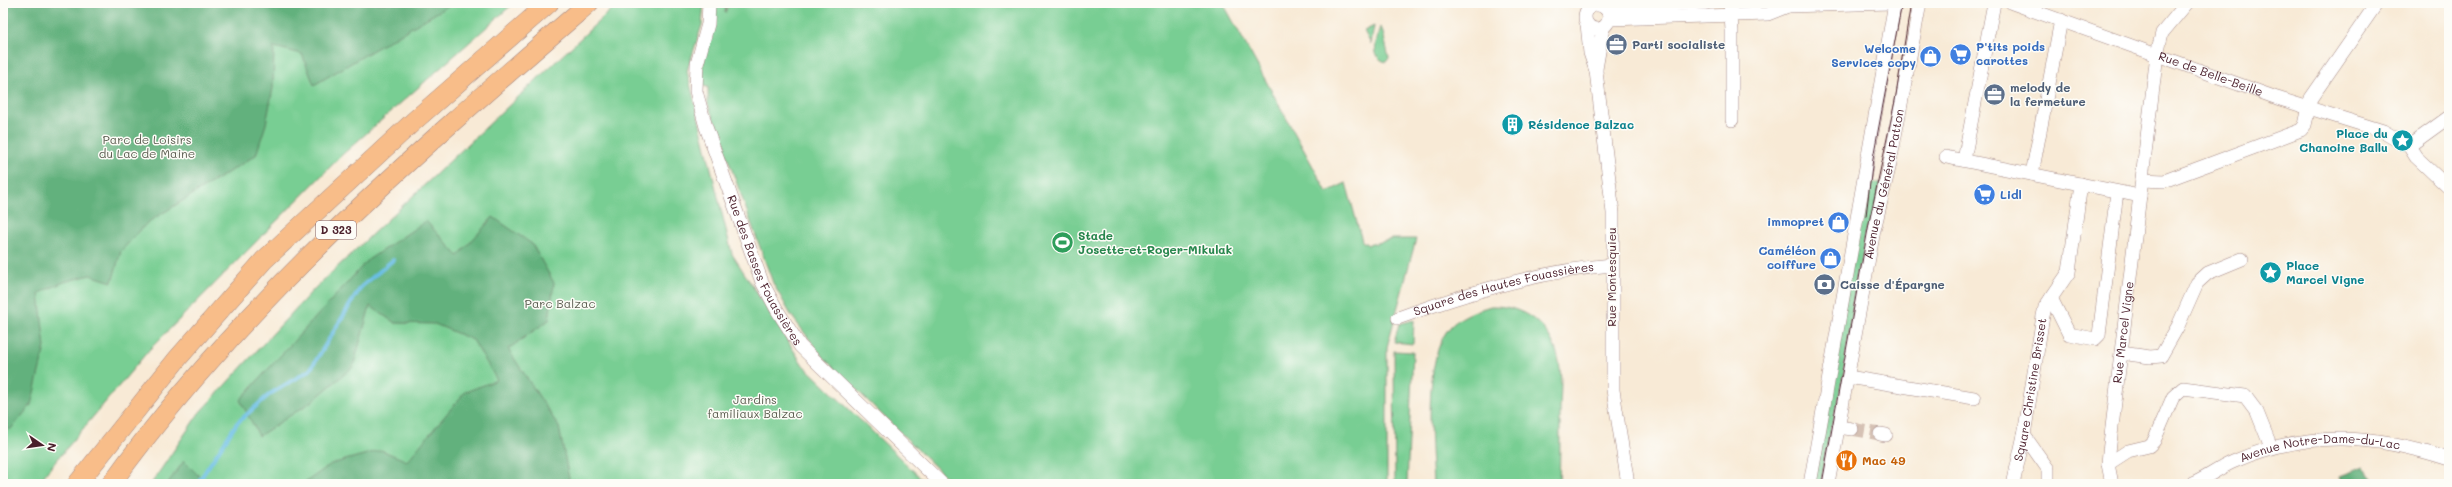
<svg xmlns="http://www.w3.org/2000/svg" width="2452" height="487" font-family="Mali,sans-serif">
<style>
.green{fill:#78ce93;stroke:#61765f}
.forest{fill:#62b17d;stroke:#566854}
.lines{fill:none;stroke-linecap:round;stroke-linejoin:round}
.stream{stroke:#69bee6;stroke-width:4}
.minor-tunnel{stroke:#d5c1b4;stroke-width:13;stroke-dasharray:13 6;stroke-linecap:butt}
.minor-casing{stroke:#a18480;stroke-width:14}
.highway-casing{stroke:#a18480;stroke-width:20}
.minor{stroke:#fff;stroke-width:13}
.highway{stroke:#f8bd89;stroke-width:19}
.tram{stroke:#4a1f2b;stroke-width:1}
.labels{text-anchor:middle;stroke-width:3;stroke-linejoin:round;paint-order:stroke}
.shield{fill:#fdfcf7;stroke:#806168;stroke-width:1}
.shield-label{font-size:11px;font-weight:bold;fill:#4a1f2b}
.service-label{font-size:12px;font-weight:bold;fill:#4e5e75;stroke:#fdfcf7;text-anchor:start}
.shop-label{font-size:12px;font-weight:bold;fill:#366cbe;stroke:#fdfcf7;text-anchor:end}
.street-label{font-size:12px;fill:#4a1f2b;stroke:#fdfcf7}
.culture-label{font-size:12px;font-weight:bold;fill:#0d838f;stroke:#fdfcf7;text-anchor:start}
.park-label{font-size:12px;fill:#5a5c4f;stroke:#fdfcf7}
.leisure-label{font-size:12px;font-weight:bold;fill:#27864d;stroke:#fdfcf7;text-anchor:start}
.food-label{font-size:12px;font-weight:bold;fill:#c56008;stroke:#fdfcf7;text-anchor:start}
</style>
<rect width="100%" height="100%" fill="#fdfcf7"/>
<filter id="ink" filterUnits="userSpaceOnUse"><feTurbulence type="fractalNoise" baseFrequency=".025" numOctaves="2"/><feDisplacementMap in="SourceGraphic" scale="8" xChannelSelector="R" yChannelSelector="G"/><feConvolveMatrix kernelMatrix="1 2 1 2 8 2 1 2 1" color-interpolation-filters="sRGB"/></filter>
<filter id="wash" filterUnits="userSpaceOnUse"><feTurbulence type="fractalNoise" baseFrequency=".012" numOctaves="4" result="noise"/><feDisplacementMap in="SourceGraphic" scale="16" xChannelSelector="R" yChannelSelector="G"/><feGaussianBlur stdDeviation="0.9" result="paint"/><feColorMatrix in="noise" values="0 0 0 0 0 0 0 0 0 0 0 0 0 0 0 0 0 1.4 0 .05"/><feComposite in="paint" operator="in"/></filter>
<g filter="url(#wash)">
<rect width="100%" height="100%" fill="#f8ead6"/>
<g class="green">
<polygon points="3,3 514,3 343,154 149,350 46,473 39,484 3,484"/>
<polygon points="618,3 704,3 702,25 687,71 732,254 803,365 927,484 151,484 199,413 315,288"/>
<polygon points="714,3 726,3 725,13 729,3 1223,3 1327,192 1346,183 1362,241 1368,245 1393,239 1416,239 1387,347 1387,484 953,484 822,356 791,315 773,283 708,104 708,87 702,86 702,71"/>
<polygon points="1374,26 1371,44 1364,31"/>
<path d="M1380,27l2,2 7,29 -3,4c-17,-5 -9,-22 -6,-35z"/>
<polygon points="1866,181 1881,184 1824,484 1813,484"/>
<path d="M1491,306c38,-1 65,26 69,62 2,15 0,31 0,46 0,23 0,47 -1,70h-126c-2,-40 -11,-128 18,-158 11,-11 26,-16 40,-20z"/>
<polygon points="1414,320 1413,344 1394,342 1399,324"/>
<polygon points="1394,351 1413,352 1407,484 1395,484"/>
</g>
<g class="forest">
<polygon points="3,3 453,3 314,85 302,54 274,47 273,88 266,124 256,155 147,223 121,251 112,282 90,275 64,282 39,293 45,347 31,405 10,430 3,427"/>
<polygon points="493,217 532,244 554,283 549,320 508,349 559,427 570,484 303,484 331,464 381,450 407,461 465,392 497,380 473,340 435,324 395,323 370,306 353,367 311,402 259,436 240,400 368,260 426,221 458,256"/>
<polygon points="184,461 207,484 167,484"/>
<polygon points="2363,467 2373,478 2371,484 2342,484 2339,476"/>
</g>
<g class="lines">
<polyline class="stream" points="197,484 237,423 270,394 310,370 361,287 393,260"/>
</g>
</g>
<g filter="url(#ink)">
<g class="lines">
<polyline class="minor-tunnel" points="1852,429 1880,434"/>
<defs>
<g id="minor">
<path id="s1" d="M709,3l-1,21 -11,40 -1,27 10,36 56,155 15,28 23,36 142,138"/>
<polyline points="1730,3 1732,30 1732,120"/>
<path id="s2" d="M2012,3l265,95 106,33 26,15 7,11 33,31"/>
<polyline points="1780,4 1788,6 1890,3"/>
<circle cx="1597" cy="17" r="12"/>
<polyline points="1605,8 1705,3"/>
<polyline points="1609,19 1768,14 1788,6"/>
<polyline points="1587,24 1590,53 1596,71 1613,213 1613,390 1628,484"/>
<polyline points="1596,69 1603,28"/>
<polyline points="2409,146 2449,117"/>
<polyline points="1946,157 2140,196"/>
<polyline points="1964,160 1994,3"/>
<polyline points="2032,174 2061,20"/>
<polyline points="2142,180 2164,181 2301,130 2305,125 2311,98 2377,3"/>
<polyline points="2051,298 2069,334 2095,339 2099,335 2117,192"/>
<path id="s3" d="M1398,318c68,-25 141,-47 214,-53"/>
<polyline points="2121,353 2150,357 2161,356 2178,326 2197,283 2208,273 2242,259"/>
<polyline points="1848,377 1974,398"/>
<polyline points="1838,427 1852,429"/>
<polyline points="1880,434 1886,435"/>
<polyline points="2024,435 2048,469 2048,484"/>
<polyline points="2108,464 2128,451 2149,446 2154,441 2173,397 2183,388 2245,396 2257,412 2271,447"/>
<polyline points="1810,484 1895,3"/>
<path id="s4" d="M1828,484l46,-254 15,-62 31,-165"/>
<path id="s5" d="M2013,484l11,-49 19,-119 2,-9 24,-35 12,-88"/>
<path id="s6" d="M2112,484l-4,-20 1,-12 48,-398 5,-21 25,-30"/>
<path id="s7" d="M2192,484c15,-6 28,-17 43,-23 75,-32 139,-26 214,-2"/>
</g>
<g id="highway">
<polyline points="77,484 178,358 264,260 414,121 549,3"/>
<path d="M111,484c133,-184 307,-333 478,-481"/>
</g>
</defs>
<use href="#minor" class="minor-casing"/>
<use href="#highway" class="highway-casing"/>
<use href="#minor" class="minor"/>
<use href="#highway" class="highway"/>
<g class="tram">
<polyline points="1866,216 1873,158 1902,3"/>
<polyline points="1822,484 1870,218 1895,101 1911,3"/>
</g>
</g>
</g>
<defs>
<symbol id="office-disc" viewBox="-11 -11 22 22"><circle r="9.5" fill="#5c6f8a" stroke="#fdfcf7"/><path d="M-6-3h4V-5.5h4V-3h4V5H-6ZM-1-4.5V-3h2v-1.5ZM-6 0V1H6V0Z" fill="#fff"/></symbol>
<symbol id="supermarket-disc" viewBox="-11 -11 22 22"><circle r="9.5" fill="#3f7fe0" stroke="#fdfcf7"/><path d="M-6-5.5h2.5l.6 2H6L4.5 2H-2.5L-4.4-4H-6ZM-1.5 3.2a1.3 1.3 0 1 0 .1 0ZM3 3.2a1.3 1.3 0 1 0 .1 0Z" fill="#fff"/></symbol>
<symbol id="shop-disc" viewBox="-11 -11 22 22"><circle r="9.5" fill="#3f7fe0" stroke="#fdfcf7"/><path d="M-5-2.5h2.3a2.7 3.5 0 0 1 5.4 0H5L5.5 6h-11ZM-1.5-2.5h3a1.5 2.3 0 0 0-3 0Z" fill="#fff"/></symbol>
<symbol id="building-disc" viewBox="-11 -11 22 22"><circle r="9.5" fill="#0f9aa8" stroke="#fdfcf7"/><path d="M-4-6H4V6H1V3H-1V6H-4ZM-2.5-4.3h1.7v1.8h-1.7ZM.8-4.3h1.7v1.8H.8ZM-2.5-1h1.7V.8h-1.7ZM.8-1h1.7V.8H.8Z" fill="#fff"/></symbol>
<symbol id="sight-disc" viewBox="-11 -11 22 22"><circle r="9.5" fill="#0f9aa8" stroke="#fdfcf7"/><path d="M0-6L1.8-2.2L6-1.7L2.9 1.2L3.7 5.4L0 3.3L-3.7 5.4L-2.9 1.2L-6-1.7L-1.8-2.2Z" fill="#fff"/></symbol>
<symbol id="stadium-disc" viewBox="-11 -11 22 22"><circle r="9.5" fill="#2e9e5b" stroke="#fdfcf7"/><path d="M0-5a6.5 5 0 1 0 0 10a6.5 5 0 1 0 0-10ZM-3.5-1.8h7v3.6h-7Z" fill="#fff"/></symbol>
<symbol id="bank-disc" viewBox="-11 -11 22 22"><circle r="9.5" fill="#5c6f8a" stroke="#fdfcf7"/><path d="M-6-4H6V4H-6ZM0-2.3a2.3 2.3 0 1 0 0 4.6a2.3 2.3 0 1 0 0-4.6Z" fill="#fff"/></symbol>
<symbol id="restaurant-disc" viewBox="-11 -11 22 22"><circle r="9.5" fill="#e8710a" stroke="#fdfcf7"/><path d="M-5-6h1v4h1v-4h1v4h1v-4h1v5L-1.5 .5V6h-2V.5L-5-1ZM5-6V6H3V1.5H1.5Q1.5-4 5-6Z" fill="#fff"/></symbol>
</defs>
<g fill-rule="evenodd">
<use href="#office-disc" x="1604" y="32" width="25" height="25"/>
<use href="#supermarket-disc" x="1948" y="42" width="25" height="25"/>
<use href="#shop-disc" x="1918" y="44" width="25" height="25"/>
<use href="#office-disc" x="1982" y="82" width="25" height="25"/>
<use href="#building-disc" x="1500" y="112" width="25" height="25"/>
<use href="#sight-disc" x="2390" y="128" width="25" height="25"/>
<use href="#supermarket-disc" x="1972" y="182" width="25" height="25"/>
<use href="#shop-disc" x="1826" y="210" width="25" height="25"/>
<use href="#stadium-disc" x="1050" y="230" width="25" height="25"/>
<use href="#shop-disc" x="1818" y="246" width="25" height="25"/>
<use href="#sight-disc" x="2258" y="260" width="25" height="25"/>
<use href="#bank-disc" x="1812" y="272" width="25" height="25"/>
<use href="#restaurant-disc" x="1834" y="448" width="25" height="25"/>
</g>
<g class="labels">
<rect class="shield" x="316" y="221" width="40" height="18" rx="3"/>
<g class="shield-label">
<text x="336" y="234">D 323</text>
</g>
<g class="service-label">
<text x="1632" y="49">Parti socialiste</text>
<text x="2010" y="92">melody de<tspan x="2010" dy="14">la fermeture</tspan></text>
<text x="1840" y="289">Caisse d'Épargne</text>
</g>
<g class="shop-label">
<text x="1976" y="51" text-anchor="start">P'tits poids<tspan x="1976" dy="14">carottes</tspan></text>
<text x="1916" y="53">Welcome<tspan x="1916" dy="14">Services copy</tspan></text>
<text x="2000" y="199" text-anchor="start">Lidl</text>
<text x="1824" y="226">immopret</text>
<text x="1816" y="255">Caméléon<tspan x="1816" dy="14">coiffure</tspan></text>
</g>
<g class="street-label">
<text dy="4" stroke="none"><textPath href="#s2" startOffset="211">Rue de Belle-Beille</textPath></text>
<text dy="4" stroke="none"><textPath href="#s4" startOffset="305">Avenue du Général Patton</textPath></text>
<text dy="4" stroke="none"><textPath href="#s1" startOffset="282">Rue des Basses Fouassières</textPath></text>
<text transform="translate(1612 277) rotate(-90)" y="4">Rue Montesquieu</text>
<text dy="4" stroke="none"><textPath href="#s3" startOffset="110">Square des Hautes Fouassières</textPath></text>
<text dy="4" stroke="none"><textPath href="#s6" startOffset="153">Rue Marcel Vigne</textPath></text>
<text dy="4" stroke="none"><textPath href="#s5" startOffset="96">Square Christine Brisset</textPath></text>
<text dy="4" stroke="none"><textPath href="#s7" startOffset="136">Avenue Notre-Dame-du-Lac</textPath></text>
</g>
<g class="culture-label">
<text x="1528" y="129">Résidence Balzac</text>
<text x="2388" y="138" text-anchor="end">Place du<tspan x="2388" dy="14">Chanoine Ballu</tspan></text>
<text x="2286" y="270">Place<tspan x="2286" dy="14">Marcel Vigne</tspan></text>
</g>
<g class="park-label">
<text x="147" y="144">Parc de Loisirs<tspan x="147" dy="14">du Lac de Maine</tspan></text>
<text x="560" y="308">Parc Balzac</text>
<text x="755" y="404">Jardins<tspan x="755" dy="14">familiaux Balzac</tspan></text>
</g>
<g class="leisure-label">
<text x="1078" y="240">Stade<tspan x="1078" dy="14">Josette-et-Roger-Mikulak</tspan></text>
</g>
<g class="food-label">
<text x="1862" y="465">Mac 49</text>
</g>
</g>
<rect width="2452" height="487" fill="none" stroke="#fdfcf7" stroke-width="16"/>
<g transform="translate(42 445) rotate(103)" stroke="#fdfcf7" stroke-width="3" paint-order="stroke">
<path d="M0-3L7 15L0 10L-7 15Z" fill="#4a1f2b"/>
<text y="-6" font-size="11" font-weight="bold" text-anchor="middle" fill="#4a1f2b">N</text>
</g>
</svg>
